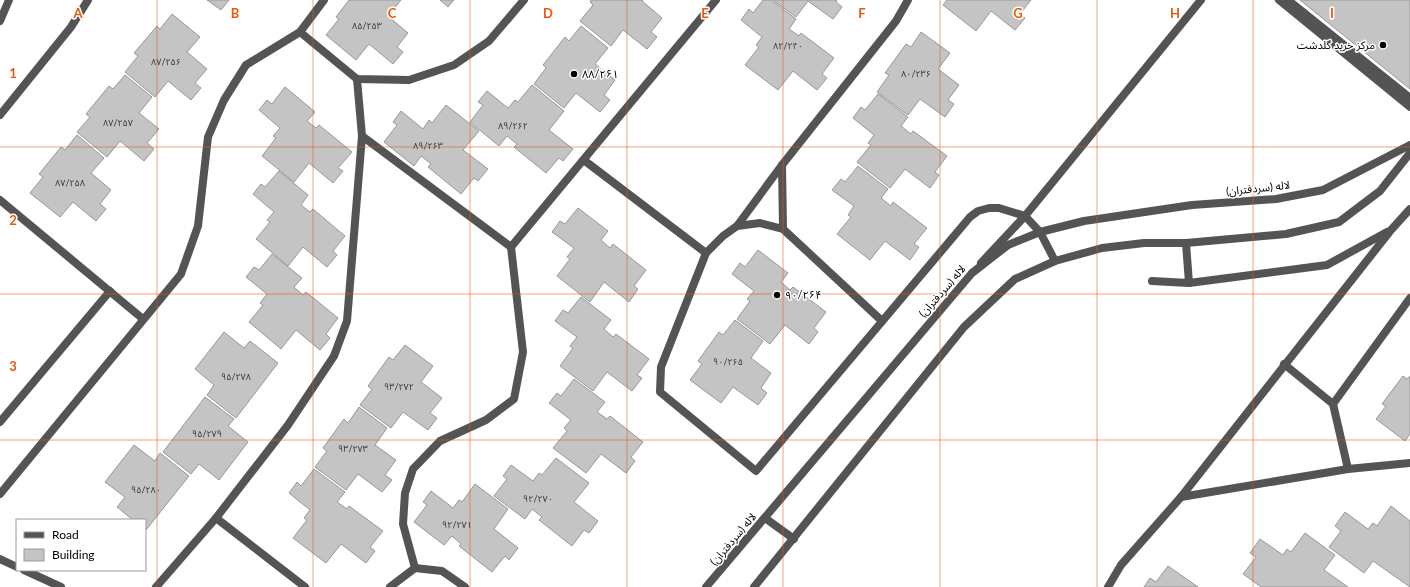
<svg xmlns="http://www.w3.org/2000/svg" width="1410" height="587" font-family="Lato,'Noto Sans Arabic',sans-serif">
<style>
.building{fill:#c4c4c4;stroke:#989898}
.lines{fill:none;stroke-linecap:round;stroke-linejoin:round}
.service{stroke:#545454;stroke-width:8}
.minor{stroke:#545454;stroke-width:8}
.tertiary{stroke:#545454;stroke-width:8}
.grid{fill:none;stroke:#e8590c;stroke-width:1;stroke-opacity:0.55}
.poi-dot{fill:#000;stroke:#fff;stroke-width:1.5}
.labels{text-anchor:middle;stroke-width:3;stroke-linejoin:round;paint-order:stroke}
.number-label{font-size:9px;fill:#313131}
.poi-label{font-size:11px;fill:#000;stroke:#fff;text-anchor:start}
.street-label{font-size:11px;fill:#000;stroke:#fff}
.grid-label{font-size:13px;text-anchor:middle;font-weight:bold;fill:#e8590c;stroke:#fff;stroke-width:3;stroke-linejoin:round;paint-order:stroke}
</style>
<rect width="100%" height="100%" fill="#fff"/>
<g class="building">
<polygon points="207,0 229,0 221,10"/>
<polygon points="349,0 401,0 388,16 408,33 397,47 403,52 393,64 369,44 356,60 326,35 339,19 336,17"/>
<polygon points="440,0 454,0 448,7"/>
<polygon points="591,0 643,0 642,1 662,18 651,32 657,37 647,49 623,30 611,46 580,21 593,5 590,2"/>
<polygon points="763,0 771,0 796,19 789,29 799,36 801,33 834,58 822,74 827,78 817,90 793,71 778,90 745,65 759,47 756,45 762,37 741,20 749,9 753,13"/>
<polygon points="773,0 837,0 836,2 842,7 833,19 808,1 796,17"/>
<polygon points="947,0 1031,0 1020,14 1025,18 1015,30 991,11 976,31 943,5"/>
<polygon points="1300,0 1410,0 1410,89"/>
<polygon points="172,14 200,37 187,52 207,69 195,83 201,88 191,100 168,81 155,97 125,72 138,56 134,53 157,26 160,29"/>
<polygon points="581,26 608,48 595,64 615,80 604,95 610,100 600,112 576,93 564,108 534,84 546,68 543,65 565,37 569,41"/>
<polygon points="921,32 950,53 938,69 959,85 948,100 954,104 945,117 920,99 908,115 877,92 889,75 885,73 906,44 911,47"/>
<polygon points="125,75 152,97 139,113 159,129 147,143 154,149 144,161 120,141 107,157 77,132 90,117 86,114 109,86 113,89"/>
<polygon points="532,85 564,111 549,130 573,149 563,161 559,158 546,173 514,147 517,144 507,136 499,146 470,122 483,105 478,102 487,91 508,108 515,100 518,102"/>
<polygon points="285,87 315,112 307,121 316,128 319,125 352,152 338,168 343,171 333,183 309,163 294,182 262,156 276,138 273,136 280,128 259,110 267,100 272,104"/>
<polygon points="878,94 908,117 901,126 911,134 913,131 947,156 935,172 939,175 930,188 905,169 890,188 857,162 871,145 868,143 874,135 853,118 861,107 865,110"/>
<polygon points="446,105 479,131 463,150 488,169 478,181 474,178 461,194 428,167 431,164 421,156 414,166 384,142 397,125 393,122 401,111 423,129 429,120 432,123"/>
<polygon points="77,135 104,158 91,173 111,190 100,204 106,209 96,221 73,202 60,217 30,193 43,177 39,174 61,147 65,150"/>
<polygon points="858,166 888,189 881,198 891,206 893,202 927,228 914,244 919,247 910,260 885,241 870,260 837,234 851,217 848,215 854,206 832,190 841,179 845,182"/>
<polygon points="279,171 308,195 301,205 310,212 313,209 345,236 333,251 337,255 327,267 303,247 288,266 256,239 270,222 267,220 274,212 253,194 261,184 265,187"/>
<polygon points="578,208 608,231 601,240 610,248 613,244 646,270 634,286 638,289 629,302 604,282 590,302 557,276 570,259 567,257 574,248 552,232 560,221 565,224"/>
<polygon points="758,250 788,273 781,282 790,290 793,287 826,312 814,328 818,332 809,344 785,325 770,344 737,319 750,301 747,299 754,291 732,274 740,263 745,267"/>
<polygon points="272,254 302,278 294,287 303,295 306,292 338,318 326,334 330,338 320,350 296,330 281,349 249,322 263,305 260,303 267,294 246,277 254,267 259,270"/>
<polygon points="581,297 611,320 604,329 613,337 616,334 649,359 637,375 642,378 632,391 607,372 593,391 560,366 573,348 570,346 577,337 555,321 563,310 568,313"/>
<polygon points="735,320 763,341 751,358 771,373 761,388 767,393 758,405 733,387 721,403 690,380 702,364 698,361 719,332 723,335"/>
<polygon points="224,332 244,348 250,341 278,363 236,418 207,395 214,385 195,369"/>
<polygon points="405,345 433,366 421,382 442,398 430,413 437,418 428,430 403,412 391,428 360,405 372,389 368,386 389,357 393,360"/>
<polygon points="1403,376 1407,379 1410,376 1410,434 1405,441 1376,419 1386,406 1382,404"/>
<polygon points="574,379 605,402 597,412 607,419 610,416 643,442 631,457 635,461 626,473 601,454 586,473 553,448 567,431 564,428 571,420 549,403 557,393 561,396"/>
<polygon points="205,397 234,419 228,426 248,442 219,480 199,464 191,474 163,452"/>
<polygon points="359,407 387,428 375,445 396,460 385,475 392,480 382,492 358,474 346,490 315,467 327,451 323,448 344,419 348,423"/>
<polygon points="134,445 155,461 160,453 189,476 146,530 145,520 133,520 117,507 125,497 105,482"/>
<polygon points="556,458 589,483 574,502 598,521 589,533 584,530 572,546 539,520 542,517 532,509 525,519 494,496 507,479 503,476 511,465 533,481 539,473 542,475"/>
<polygon points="314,469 345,492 337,502 347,509 349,506 383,531 370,547 375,551 366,563 341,544 326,563 293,538 307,520 304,518 310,510 289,493 297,482 301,486"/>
<polygon points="475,484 508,509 494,529 518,548 509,560 505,556 492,572 459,546 461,544 452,536 444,545 414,522 427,505 423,502 431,491 453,508 459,500 462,502"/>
<polygon points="1391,506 1410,521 1410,587 1373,561 1364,573 1329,547 1341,531 1335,526 1345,512 1368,529 1373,523 1377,526"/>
<polygon points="1305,533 1335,555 1324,570 1348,587 1261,587 1243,574 1256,557 1250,553 1260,539 1283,555 1287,549 1291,552"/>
<polygon points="1168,566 1198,587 1144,587 1150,578 1156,582"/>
</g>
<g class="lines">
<polyline class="service" points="0,422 110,291"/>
<g class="minor">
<polyline points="908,0 896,21 782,165 783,229 760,223 737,226 723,236 706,253 661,367 660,392 756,471 970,217 978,211 989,208 999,208 1025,216 1040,232 1055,261"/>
<polyline points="1279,0 1410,107"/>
<polyline points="1288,0 1410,98"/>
<polyline points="0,21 9,0"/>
<polyline points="300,32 357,79 409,80 454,65 489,41 524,0"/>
<polyline points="0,115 71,27 88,0"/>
<polyline points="362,136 511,247"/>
<polyline points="585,161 706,253"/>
<polyline points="0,200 143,319"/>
<polyline points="737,226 782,165"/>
<polyline points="783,229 882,321"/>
<polyline points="1186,243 1189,283"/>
<polyline points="981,263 1025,216 1201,0"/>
<polyline points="1152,281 1189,283 1327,265 1387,232"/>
<polyline points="1284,364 1333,404 1348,469"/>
<polyline points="1333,404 1410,298"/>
<polyline points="0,494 181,274 198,226 208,137 224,100 246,65 300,32 324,0"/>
<polyline points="1181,497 1348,469 1410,463"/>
<polyline points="216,518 305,587"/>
<polyline points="0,559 17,567"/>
<polyline points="415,568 403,524 405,493 413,469 440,441 486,420 514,399 523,352 511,247 716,0"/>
<polyline points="24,570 61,587"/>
<polyline points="156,587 216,518 288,425 334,356 347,321 362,136 357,79"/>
<polyline points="390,587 415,568 442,571 465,587"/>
<polyline points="1108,587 1121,565 1181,497 1391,230 1410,209"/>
</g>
<g class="tertiary">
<polyline points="765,518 794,539"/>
<polyline points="706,587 972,273 1008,245 1040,232 1084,221 1192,205 1276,199 1323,190 1410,145"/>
<polyline points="754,587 964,327 1015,279 1055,261 1102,248 1144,243 1186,243 1286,234 1339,222 1380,191 1410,153"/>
</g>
</g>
<path class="grid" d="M157,0v587M313,0v587M470,0v587M627,0v587M783,0v587M940,0v587M1097,0v587M1253,0v587M0,147h1410M0,294h1410M0,440h1410"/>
<g class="poi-dot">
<circle cx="1383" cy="45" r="4"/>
<circle cx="574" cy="74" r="4"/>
<circle cx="777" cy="295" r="4"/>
</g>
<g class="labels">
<g class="number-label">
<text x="367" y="29">۸۵/۲۵۳</text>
<text x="788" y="49">۸۲/۲۴۰</text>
<text x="166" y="65">۸۷/۲۵۶</text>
<text x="916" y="77">۸۰/۲۳۶</text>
<text x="118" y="126">۸۷/۲۵۷</text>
<text x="513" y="129">۸۹/۲۶۲</text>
<text x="428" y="149">۸۹/۲۶۳</text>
<text x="70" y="186">۸۷/۲۵۸</text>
<text x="728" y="365">۹۰/۲۶۵</text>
<text x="236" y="380">۹۵/۲۷۸</text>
<text x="399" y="390">۹۳/۲۷۲</text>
<text x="207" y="437">۹۵/۲۷۹</text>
<text x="353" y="452">۹۳/۲۷۳</text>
<text x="146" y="493">۹۵/۲۸۰</text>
<text x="538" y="502">۹۲/۲۷۰</text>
<text x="457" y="528">۹۲/۲۷۱</text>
</g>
<g class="poi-label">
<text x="1375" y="49" text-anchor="end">مرکز خرید گلدشت</text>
<text x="582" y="78">۸۸/۲۶۱</text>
<text x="785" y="299">۹۰/۲۶۴</text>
</g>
<g class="street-label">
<text transform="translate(1258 188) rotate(-6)" y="4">لاله (سردفتران)</text>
<text transform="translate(942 291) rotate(-49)" y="4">لاله (سردفتران)</text>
<text transform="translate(733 539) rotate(-50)" y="4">لاله (سردفتران)</text>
</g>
</g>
<g class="grid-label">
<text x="78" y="18">A</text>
<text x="235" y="18">B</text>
<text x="392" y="18">C</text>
<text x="548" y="18">D</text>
<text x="705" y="18">E</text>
<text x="862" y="18">F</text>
<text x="1018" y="18">G</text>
<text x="1175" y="18">H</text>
<text x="1332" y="18">I</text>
<text x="13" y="78">1</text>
<text x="13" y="225">2</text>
<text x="13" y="371">3</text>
</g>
<rect x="16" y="519" width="130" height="52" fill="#ffffff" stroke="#999999"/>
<rect x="24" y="532" width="20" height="6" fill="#545454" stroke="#999999"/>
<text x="52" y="539" font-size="12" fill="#000000">Road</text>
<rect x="24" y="549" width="20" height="12" fill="#c4c4c4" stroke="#999999"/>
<text x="52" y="559" font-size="12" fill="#000000">Building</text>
</svg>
